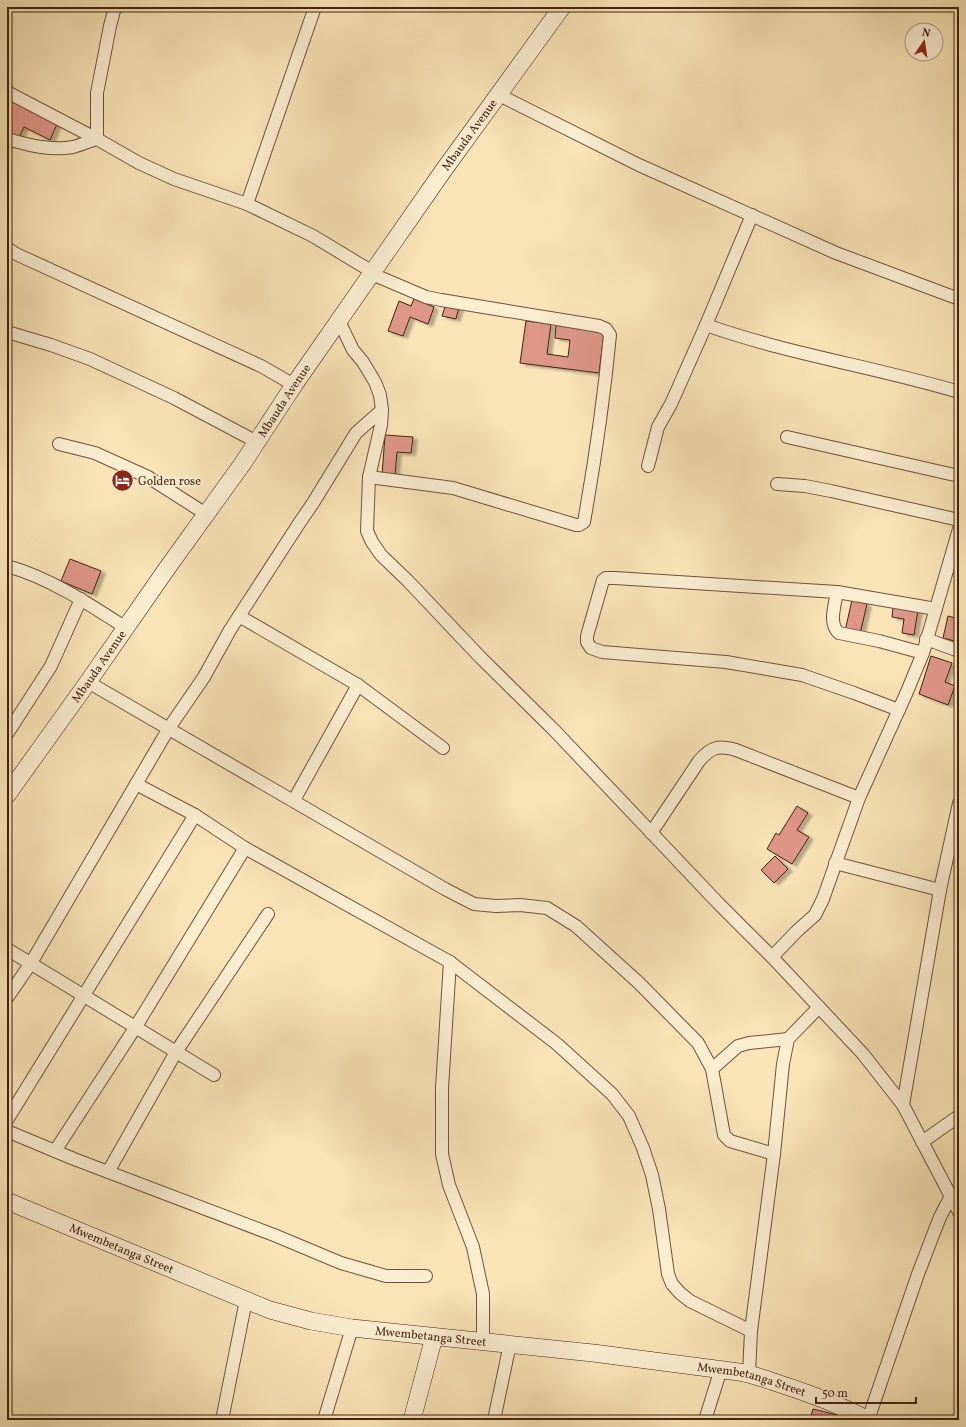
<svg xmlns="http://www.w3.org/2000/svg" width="966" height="1427" font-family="Vollkorn,serif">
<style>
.building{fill:#de9687;stroke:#422310;filter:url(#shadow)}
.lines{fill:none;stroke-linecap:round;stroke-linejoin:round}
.street-casing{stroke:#70533a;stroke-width:14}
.secondary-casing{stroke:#422310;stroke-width:18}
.street{stroke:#faedd0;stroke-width:12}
.secondary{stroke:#faedd0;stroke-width:17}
.labels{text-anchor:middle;stroke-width:3.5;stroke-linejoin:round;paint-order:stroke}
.street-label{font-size:12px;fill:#422310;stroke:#faedd0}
.poi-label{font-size:12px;fill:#422310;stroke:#faedd0;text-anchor:start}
</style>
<defs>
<filter id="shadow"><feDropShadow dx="4.5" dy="2.5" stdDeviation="1" flood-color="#0004"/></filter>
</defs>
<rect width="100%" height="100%" fill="#f8e4b7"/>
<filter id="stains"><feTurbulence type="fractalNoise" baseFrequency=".005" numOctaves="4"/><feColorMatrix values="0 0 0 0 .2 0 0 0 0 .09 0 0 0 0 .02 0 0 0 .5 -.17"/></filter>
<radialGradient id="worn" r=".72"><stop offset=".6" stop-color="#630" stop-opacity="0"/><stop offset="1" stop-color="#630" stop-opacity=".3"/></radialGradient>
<g class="building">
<polygon points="7,97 58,122 50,140 24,127 18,140 7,134"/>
<polygon points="414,299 434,307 428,324 410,317 403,336 388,331 399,301 411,306"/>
<polygon points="446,304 459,307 456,319 442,316"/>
<polygon points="526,321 551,324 547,354 568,357 570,340 555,338 556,325 604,333 599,373 520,363"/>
<polygon points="385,435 413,437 411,453 397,452 395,475 382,475"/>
<polygon points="70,559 101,571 92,594 61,581"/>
<polygon points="852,600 867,604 860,634 845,631"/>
<polygon points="893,607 918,610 914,635 902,633 904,619 892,617"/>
<polygon points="948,616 959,619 959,642 943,638"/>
<polygon points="931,656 952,663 945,682 955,686 948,705 919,694"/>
<polygon points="797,806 808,813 797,830 809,837 792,864 767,849 776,833 779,835"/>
<polygon points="775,856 788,869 774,883 761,870"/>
<polygon points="813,1409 853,1419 853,1420 810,1420"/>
</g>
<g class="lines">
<defs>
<g id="street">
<path d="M7,92l90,47 42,24 35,16 73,25 66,32 58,35 1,3 54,23 15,3 158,26 7,3 4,6c-6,63 -15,125 -26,187l-5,3h-3l-123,-37 -84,-11"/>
<polyline points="499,95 639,165 836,253 959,299"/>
<path d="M7,139c21,6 44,12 66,8 8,-2 16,-6 24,-8v-46l13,-67 5,-19"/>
<polyline points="247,204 315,7"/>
<polyline points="7,248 16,254 261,366 294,385"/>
<polyline points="339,321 353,350 363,362 375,382 380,395 382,410 381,425 369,477 367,531 372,542 381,555 408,581 480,657 554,730 718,903 772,957 863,1054 903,1105 959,1212"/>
<path d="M706,325c82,29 169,42 253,67"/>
<polyline points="7,332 51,345 90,359 174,398 257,442"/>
<polyline points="787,437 959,476"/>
<polyline points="59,444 95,453 148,477 206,514"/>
<polyline points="648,466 658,427 671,404 706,325 752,215"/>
<polyline points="777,484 805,486 831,491 959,520"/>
<path d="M7,566c43,12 82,38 119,62"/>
<path d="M837,592c-2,13 -9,32 2,41l40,8 44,12"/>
<polyline points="239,616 358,685 443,748"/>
<polyline points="926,639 959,651"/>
<polyline points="88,682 445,889 474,904 496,906 520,905 547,908 576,926 639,983 698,1043 712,1069 724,1135 730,1141 774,1154"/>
<polyline points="899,710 854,693 802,675 726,662 602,652 591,648 587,642 587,636 603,580 606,578 615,578 837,592 936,609"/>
<polyline points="7,734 51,666 81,599"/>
<polyline points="136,784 195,815 245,848 450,962 557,1044 612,1094 629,1116 643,1148 652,1175 659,1209 668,1274 672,1284 680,1293 690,1301 751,1331"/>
<polyline points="294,800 358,685"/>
<path d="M651,833l48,-72c12,-14 19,-16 37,-11l123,48"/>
<polyline points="835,863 940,890"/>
<polyline points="7,949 214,1075"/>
<polyline points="772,957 797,931 815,915 823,899 859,798 906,694 923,653 959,529"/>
<polyline points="450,962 442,1088 442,1154 449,1185 473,1247 483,1294 483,1342"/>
<polyline points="7,998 31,963 169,728 204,677 230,630 298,525 313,503 356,433 382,410"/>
<polyline points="712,1069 738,1046 749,1043 788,1039"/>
<polyline points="903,1105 940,890 959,803"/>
<polyline points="7,1120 195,815"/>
<polyline points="7,1131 74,1159 274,1235 341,1263 386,1276 426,1276"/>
<polyline points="922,1142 959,1116"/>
<polyline points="55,1151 135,1028 245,848"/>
<polyline points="108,1172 176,1052 268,914"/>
<polyline points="749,1374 751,1331 774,1154 783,1064 788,1039 819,1007"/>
<polyline points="222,1420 246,1300"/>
<polyline points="324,1420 352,1328"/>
<polyline points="494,1420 510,1344"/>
<polyline points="705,1420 721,1369"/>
<polyline points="868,1420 918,1274 940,1217 951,1196"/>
</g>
<g id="secondary">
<path id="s1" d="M7,795l81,-113 80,-115 75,-104 51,-78 149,-214 119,-164"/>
<path id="s2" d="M7,1201l263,109 41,11 41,7 241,25 146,19c13,2 26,7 38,11 31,10 62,21 91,37"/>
<polyline points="412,1420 434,1337"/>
</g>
</defs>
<use href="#street" class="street-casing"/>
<use href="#secondary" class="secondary-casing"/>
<use href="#street" class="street"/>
<use href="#secondary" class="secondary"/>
</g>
<defs>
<symbol id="hotel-disc" viewBox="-11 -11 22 22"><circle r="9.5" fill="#8f2418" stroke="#faedd0"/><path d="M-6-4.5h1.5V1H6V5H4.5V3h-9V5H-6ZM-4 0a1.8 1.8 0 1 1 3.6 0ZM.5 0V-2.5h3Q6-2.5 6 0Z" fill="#fff"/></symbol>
</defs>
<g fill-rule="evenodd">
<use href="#hotel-disc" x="110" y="468" width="25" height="25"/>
</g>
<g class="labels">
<g class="street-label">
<text dy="4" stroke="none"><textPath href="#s1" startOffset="806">Mbauda Avenue</textPath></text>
<text dy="4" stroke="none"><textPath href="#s1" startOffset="482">Mbauda Avenue</textPath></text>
<text dy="4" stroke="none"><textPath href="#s1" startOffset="158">Mbauda Avenue</textPath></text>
<text dy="4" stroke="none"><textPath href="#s2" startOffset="124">Mwembetanga Street</textPath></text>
<text dy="4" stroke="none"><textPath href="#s2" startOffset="448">Mwembetanga Street</textPath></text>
<text dy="4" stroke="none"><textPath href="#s2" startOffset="772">Mwembetanga Street</textPath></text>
</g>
<g class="poi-label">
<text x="138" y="485">Golden rose</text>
</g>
</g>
<rect width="966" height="1427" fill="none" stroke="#f8e4b7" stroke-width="24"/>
<rect x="8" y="8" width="950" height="1411" fill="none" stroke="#422310" stroke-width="2"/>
<rect x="12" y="12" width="942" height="1403" fill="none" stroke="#422310"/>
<g transform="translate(924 42) rotate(13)"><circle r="19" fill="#faedd0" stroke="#b09c83"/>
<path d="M0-3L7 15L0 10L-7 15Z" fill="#8f2418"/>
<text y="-6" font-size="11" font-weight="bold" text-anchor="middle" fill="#422310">N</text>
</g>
<path d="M816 1397v6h100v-6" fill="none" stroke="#422310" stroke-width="2"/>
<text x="822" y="1397" font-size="12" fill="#422310" stroke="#faedd0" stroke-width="3" paint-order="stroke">50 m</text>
<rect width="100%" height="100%" filter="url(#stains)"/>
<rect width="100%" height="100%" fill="url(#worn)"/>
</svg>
